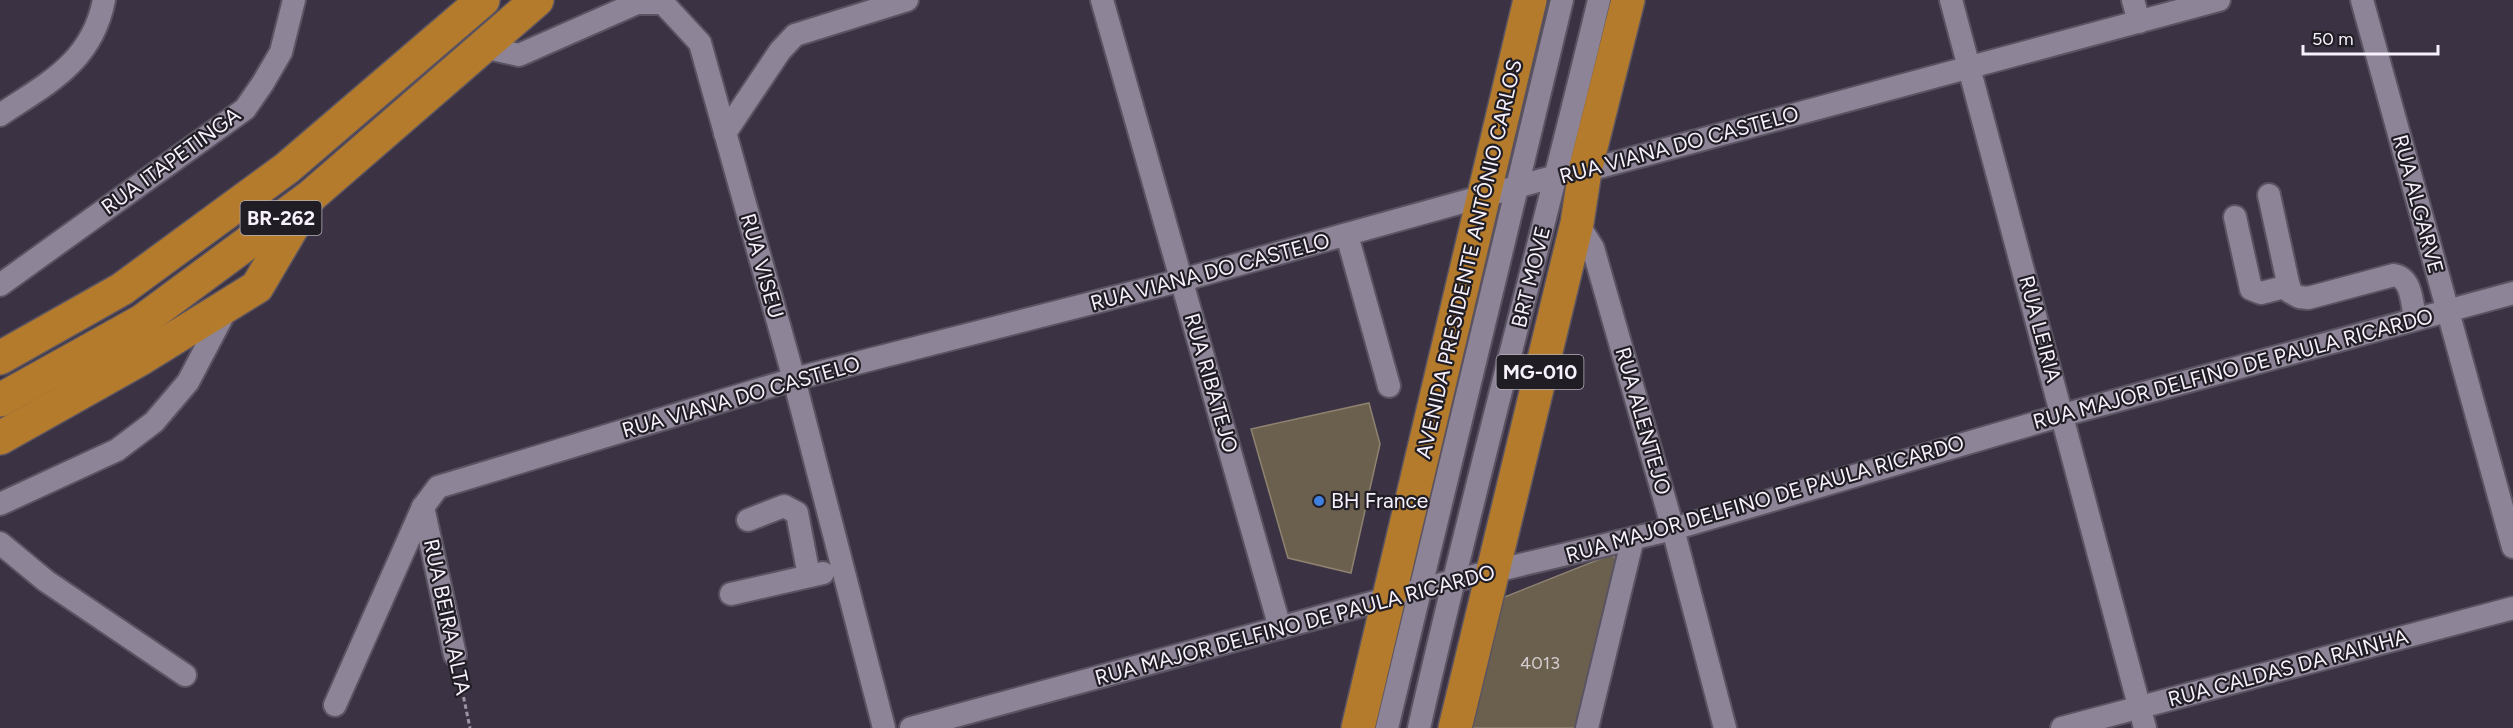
<svg xmlns="http://www.w3.org/2000/svg" width="2513" height="728" font-family="Figtree,sans-serif">
<style>
.building{fill:#6b604e;stroke:#8e8270;stroke-width:1.5}
.lines{fill:none;stroke-linecap:round;stroke-linejoin:round}
.minor-casing{stroke:#5a5361;stroke-width:26}
.highway-casing{stroke:#5a5361;stroke-width:36}
.path{stroke:#9c96a4;stroke-width:3;stroke-dasharray:4.5 3;stroke-linecap:butt}
.minor{stroke:#8d8497;stroke-width:22}
.highway{stroke:#b37b2b;stroke-width:33}
.shop-dot{fill:#3f7fe0;stroke:#211d24;stroke-width:2}
.labels{text-anchor:middle;stroke-width:4.5;stroke-linejoin:round;paint-order:stroke}
.number-label{font-size:18px;fill:#d3cdd0}
.shield{fill:#211d24;stroke:#b6b1bb;stroke-width:1.5}
.shield-label{font-size:20px;font-weight:bold;fill:#f6f1fc}
.street-label{font-size:21px;fill:#f6f1fc;stroke:#211d24}
.poi-label{font-size:21px;fill:#f6f1fc;stroke:#211d24;text-anchor:start}
</style>
<rect width="100%" height="100%" fill="#3b3344"/>
<g class="building">
<polygon points="1369,403 1380,444 1351,573 1288,558 1251,429"/>
<polygon points="1610,555 1621,560 1577,728 1471,728 1502,598"/>
</g>
<g class="lines">
<defs>
<g id="minor">
<polyline points="1102,0 1280,628"/>
<polyline points="1951,0 2145,728"/>
<polyline points="2133,0 2139,22"/>
<polyline points="2362,0 2513,547"/>
<polyline points="483,47 519,55 637,3 663,3 700,43 794,379 884,728"/>
<path d="M0,115c48,-32 92,-53 104,-115"/>
<polyline points="725,133 780,51 795,35 907,0"/>
<path d="M2269,195l21,97 9,5 9,1 86,-23c18,3 18,28 21,44"/>
<polyline points="2235,217 2251,289 2261,293 2289,286"/>
<polyline points="1577,223 1593,248 1673,529 1725,728"/>
<polyline points="1347,235 1389,386"/>
<polyline points="0,285 245,109 263,83 281,52 294,0"/>
<polyline points="0,504 117,450 154,422 188,382 228,306"/>
<polyline points="423,507 455,655"/>
<polyline points="748,520 784,506 797,513 809,576"/>
<polyline points="0,543 46,581 185,675"/>
<polyline points="731,594 823,573"/>
<polyline points="335,705 423,507 438,487 794,379 1182,280 1556,176 1585,171 2219,0"/>
<polyline points="911,728 1452,581 1673,529 2063,415 2513,293"/>
<polyline points="1387,728 1562,0"/>
<path d="M1419,728c55,-244 122,-485 180,-728"/>
<polyline points="1587,728 1633,538"/>
<polyline points="2062,728 2513,608"/>
</g>
<g id="highway">
<polyline points="0,358 122,289 287,168 483,0"/>
<polyline points="0,400 142,321 311,196 537,0"/>
<polyline points="0,438 142,358 257,287 303,209"/>
<polyline points="1358,728 1530,0"/>
<polyline points="1455,728 1577,223 1585,171 1628,0"/>
</g>
</defs>
<use href="#minor" class="minor-casing"/>
<use href="#highway" class="highway-casing"/>
<polyline class="path" points="459,675 470,728"/>
<use href="#minor" class="minor"/>
<use href="#highway" class="highway"/>
</g>
<circle class="shop-dot" cx="1319" cy="501" r="6"/>
<g class="labels">
<g class="number-label">
<text x="1540" y="669">4013</text>
</g>
<g class="shield">
<rect x="240.5" y="201" width="81" height="34" rx="4.5"/>
<rect x="1496.5" y="355" width="87" height="34" rx="4.5"/>
</g>
<g class="shield-label">
<text x="281" y="225">BR-262</text>
<text x="1540" y="379">MG-010</text>
</g>
<g class="street-label">
<text transform="translate(1679 145) rotate(-15)" y="7">RUA VIANA DO CASTELO</text>
<text transform="translate(171 161) rotate(-36)" y="7">RUA ITAPETINGA</text>
<text transform="translate(2418 204) rotate(75)" y="7">RUA ALGARVE</text>
<text transform="translate(1469 259) rotate(-77)" y="7">AVENIDA PRESIDENTE ANTÔNIO CARLOS</text>
<text transform="translate(762 266) rotate(74)" y="7">RUA VISEU</text>
<text transform="translate(1210 272) rotate(-15)" y="7">RUA VIANA DO CASTELO</text>
<text transform="translate(1531 277) rotate(-76)" y="7">BRT MOVE</text>
<text transform="translate(2040 329) rotate(75)" y="7">RUA LEIRIA</text>
<text transform="translate(2233 369) rotate(-15)" y="7">RUA MAJOR DELFINO DE PAULA RICARDO</text>
<text transform="translate(1211 383) rotate(74)" y="7">RUA RIBATEJO</text>
<text transform="translate(741 397) rotate(-16)" y="7">RUA VIANA DO CASTELO</text>
<text transform="translate(1643 421) rotate(74)" y="7">RUA ALENTEJO</text>
<text transform="translate(1765 499) rotate(-16)" y="7">RUA MAJOR DELFINO DE PAULA RICARDO</text>
<text transform="translate(447 617) rotate(78)" y="7">RUA BEIRA ALTA</text>
<text transform="translate(1295 625) rotate(-15)" y="7">RUA MAJOR DELFINO DE PAULA RICARDO</text>
<text transform="translate(2288 668) rotate(-15)" y="7">RUA CALDAS DA RAINHA</text>
</g>
<g class="poi-label">
<text x="1331" y="508">BH France</text>
</g>
</g>
<path d="M2303 45v9h135v-9" fill="none" stroke="#f6f1fc" stroke-width="3"/>
<text x="2312" y="45" font-size="18" fill="#f6f1fc" stroke="#211d24" stroke-width="4.5" paint-order="stroke">50 m</text>
</svg>
